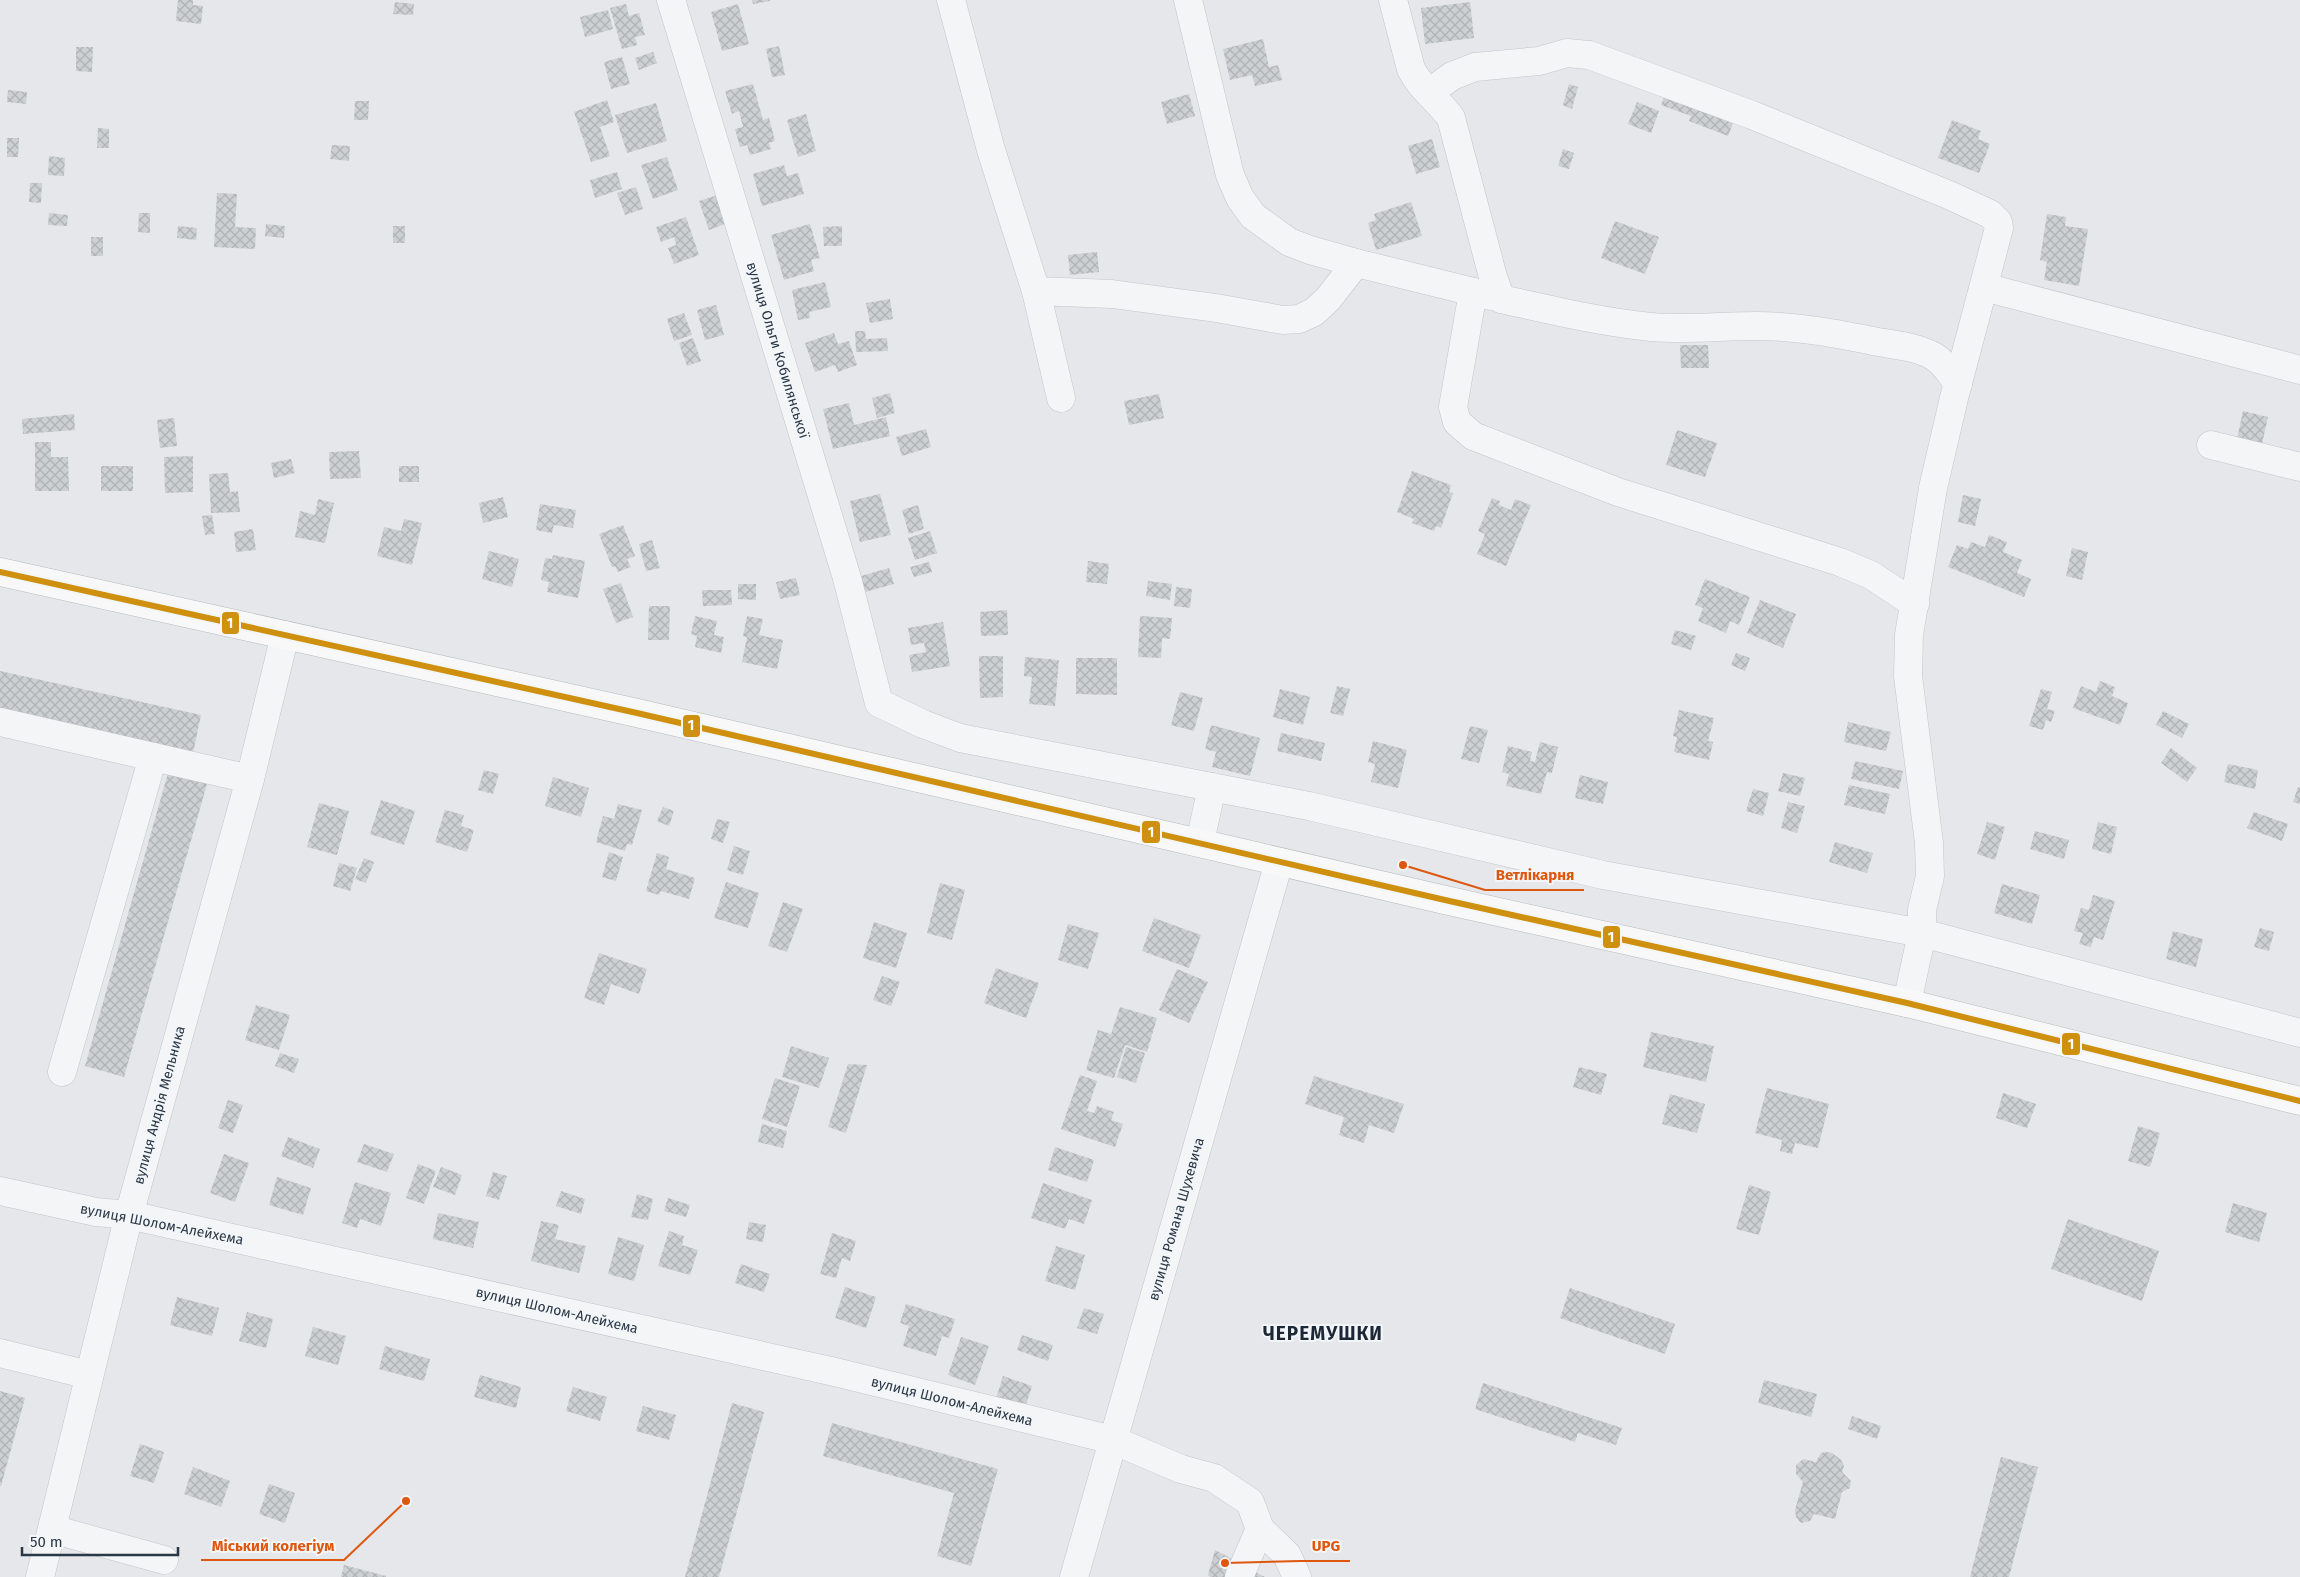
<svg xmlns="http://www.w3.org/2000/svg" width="2300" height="1577" font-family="'Fira Sans',sans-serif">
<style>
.building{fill:url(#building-cross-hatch)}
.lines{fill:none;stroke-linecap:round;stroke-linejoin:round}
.minor-casing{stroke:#c3c5c8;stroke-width:29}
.highway-casing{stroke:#b7bbbf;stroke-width:29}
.minor{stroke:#f4f5f7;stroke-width:28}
.highway{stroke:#f8f8f8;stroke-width:28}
.bus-1-casing{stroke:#f3f6f9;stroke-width:10}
.bus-1{stroke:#ce900e;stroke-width:6}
.labels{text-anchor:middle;stroke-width:4;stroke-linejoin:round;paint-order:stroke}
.street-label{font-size:14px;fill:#2a3745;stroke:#f3f6f9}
.district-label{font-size:19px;font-weight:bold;letter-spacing:1px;fill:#1c2836;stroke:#f3f6f9}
.leader{fill:none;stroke:#de570f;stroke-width:2}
.callout-dot{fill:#de570f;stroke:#f3f6f9;stroke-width:2}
.callout-label{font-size:15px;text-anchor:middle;font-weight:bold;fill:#de570f;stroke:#f3f6f9;stroke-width:4;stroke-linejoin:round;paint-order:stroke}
.line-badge{stroke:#f3f6f9;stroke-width:2}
.badge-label{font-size:14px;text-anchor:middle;font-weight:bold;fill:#fff}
</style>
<defs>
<pattern id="building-cross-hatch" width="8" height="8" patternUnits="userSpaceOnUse" patternTransform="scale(1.25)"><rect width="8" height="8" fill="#cdd0d3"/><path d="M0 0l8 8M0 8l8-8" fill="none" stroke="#b0b3b6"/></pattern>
</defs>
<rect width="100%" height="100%" fill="#e5e7ea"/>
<g class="building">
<polygon points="178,0 193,0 193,5 203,6 201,24 176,21"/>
<polygon points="752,0 770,0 770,1 753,4"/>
<polygon points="395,2 414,4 413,15 393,14"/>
<polygon points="1470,2 1474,38 1425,44 1421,8"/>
<polygon points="626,4 629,16 639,13 645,35 635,37 637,45 622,49 610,8"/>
<polygon points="738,4 749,44 722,51 711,12"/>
<polygon points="608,10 613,29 585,37 580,17"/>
<polygon points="1263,39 1269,67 1278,65 1282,80 1255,86 1252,75 1230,80 1223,49"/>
<polygon points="779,46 785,75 772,77 766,49"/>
<polygon points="76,47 93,47 92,72 76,71"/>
<polygon points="653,52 657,63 639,70 635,58"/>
<polygon points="622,57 630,84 611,89 604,62"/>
<polygon points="753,84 763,120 769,118 775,141 769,143 771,149 750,155 747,145 740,147 735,129 743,127 739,111 732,114 725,91"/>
<polygon points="1569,84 1578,87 1572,109 1563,105"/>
<polygon points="8,90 27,92 26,104 7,102"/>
<polygon points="1666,92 1735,118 1728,136 1689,121 1691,116 1661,105"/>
<polygon points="1189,94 1195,116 1167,124 1161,102"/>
<polygon points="607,100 614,122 600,127 610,156 591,162 574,112"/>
<polygon points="355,101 369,101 368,120 354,120"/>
<polygon points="1637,102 1659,111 1651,133 1628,124"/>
<polygon points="656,103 667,141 627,153 615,115"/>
<polygon points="806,114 816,151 798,157 787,120"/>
<polygon points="1952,120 1981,131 1978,139 1990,144 1979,173 1938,158"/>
<polygon points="98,128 109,129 109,148 97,148"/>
<polygon points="7,138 19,138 18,157 7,157"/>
<polygon points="1432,139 1440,167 1416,174 1408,146"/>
<polygon points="332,145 350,146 349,161 330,159"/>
<polygon points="1563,149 1574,153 1569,169 1558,166"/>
<polygon points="49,156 65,158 64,176 48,175"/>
<polygon points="667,157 678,190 653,199 641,165"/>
<polygon points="784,165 787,176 798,173 804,194 762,206 753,174"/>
<polygon points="617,172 622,189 595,198 590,180"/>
<polygon points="30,183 42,183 41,203 29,202"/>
<polygon points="636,187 643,209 625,215 617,193"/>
<polygon points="217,193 237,194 235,227 256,228 255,249 214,247"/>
<polygon points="718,195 728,223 709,230 699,201"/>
<polygon points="1411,202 1422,236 1376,250 1368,223 1376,220 1374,214"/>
<polygon points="49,213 68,215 67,226 48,225"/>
<polygon points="139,213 150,213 150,233 138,232"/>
<polygon points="2047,214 2066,217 2065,226 2088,229 2079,286 2044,280 2047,262 2040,260"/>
<polygon points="686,217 699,255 674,264 668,248 676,245 674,237 661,242 656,227"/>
<polygon points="1615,221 1659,237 1645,274 1601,258"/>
<polygon points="266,224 285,226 284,238 265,236"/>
<polygon points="810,224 820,258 811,260 814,271 784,280 771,235"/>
<polygon points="178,226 197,228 196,240 177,238"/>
<rect x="393" y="226" width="12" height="17"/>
<polygon points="842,226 842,246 824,246 823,227"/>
<rect x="91" y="237" width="12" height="19"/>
<polygon points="1097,252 1099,272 1070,275 1068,255"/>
<polygon points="825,282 831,307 809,312 810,318 798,320 792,290"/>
<polygon points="890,299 893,319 870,323 866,303"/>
<polygon points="716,305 724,335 705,340 697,310"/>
<polygon points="684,313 692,335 674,341 667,319"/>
<polygon points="855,331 865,331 866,339 887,338 888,351 856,352"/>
<polygon points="834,333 838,344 849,341 857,365 838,372 835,365 815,372 805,343"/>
<polygon points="693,338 701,361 687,366 679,343"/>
<polygon points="1680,345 1708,345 1709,368 1681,368"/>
<polygon points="890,393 895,413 877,418 872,398"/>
<polygon points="1159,394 1164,418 1129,425 1124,401"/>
<polygon points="849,403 854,425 886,417 890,436 833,449 823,409"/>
<polygon points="2243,411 2268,417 2262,444 2237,439"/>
<polygon points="74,414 75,430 23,434 22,419"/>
<polygon points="174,418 177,446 160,448 157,420"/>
<polygon points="926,429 931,447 902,456 896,437"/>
<polygon points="1677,430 1717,443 1705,477 1666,465"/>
<polygon points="35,442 51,442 51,457 68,457 69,491 35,491"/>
<polygon points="359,451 361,478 330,479 329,452"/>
<polygon points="193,456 193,492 165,493 164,457"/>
<polygon points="291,459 295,473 274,478 271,463"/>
<rect x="101" y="466" width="32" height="25"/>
<rect x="399" y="466" width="20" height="16"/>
<polygon points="1412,471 1451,485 1449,492 1453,493 1441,528 1436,526 1434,531 1412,523 1414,519 1397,512"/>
<polygon points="228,473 230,492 238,491 240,512 211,513 209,474"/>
<polygon points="880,494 891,535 860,542 850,501"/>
<polygon points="1963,495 1981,499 1975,526 1958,522"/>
<polygon points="503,497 508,517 483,523 479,503"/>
<polygon points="1492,498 1500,501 1499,505 1511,510 1515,499 1531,505 1506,566 1477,554 1485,534 1478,531"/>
<polygon points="318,499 334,503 325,543 295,537 300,511 315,515"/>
<polygon points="540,504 576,510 573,528 554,525 552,533 536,530"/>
<polygon points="918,505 924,529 909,534 902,510"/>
<polygon points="212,515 215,534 205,535 202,516"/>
<polygon points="404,519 422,523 412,565 377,556 384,527 401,531"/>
<polygon points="623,525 635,556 627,559 631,567 618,572 615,566 612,567 599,534"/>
<polygon points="253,529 256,550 236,552 234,532"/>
<polygon points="930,531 937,553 915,560 908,538"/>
<polygon points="1989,535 2007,542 2003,552 2022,560 2017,573 2031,579 2024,597 1948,567 1957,545 1968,549 1971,542 1985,547"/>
<polygon points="652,540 660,568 646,571 639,544"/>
<polygon points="2072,548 2088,552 2082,580 2066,576"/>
<polygon points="489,551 519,559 512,587 482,579"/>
<polygon points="553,555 585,561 578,598 547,592 549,582 541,580 545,558 552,559"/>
<polygon points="1088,561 1109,564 1107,584 1086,582"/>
<polygon points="929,562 932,572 914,577 910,567"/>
<polygon points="889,568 894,584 865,592 861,576"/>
<polygon points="796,578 800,595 780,599 776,582"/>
<polygon points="1705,579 1750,597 1739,625 1730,621 1726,633 1698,621 1703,608 1695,605"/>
<polygon points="1148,581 1172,584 1170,600 1146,596"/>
<polygon points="621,583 633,617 616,623 603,589"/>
<polygon points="738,584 756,584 756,600 738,599"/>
<polygon points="1176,587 1192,589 1190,608 1174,606"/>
<polygon points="702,590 731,590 732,605 703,606"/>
<polygon points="1760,600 1796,614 1783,648 1747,633"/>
<polygon points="649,606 670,606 669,640 648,640"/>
<polygon points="1007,610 1008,635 981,636 980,612"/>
<polygon points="695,616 717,621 714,635 724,637 721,653 695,647 697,636 691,634"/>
<polygon points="747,616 763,619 759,635 783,640 777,669 742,662 747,637 743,636"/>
<polygon points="1140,616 1172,618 1170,639 1162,638 1161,658 1138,657"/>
<polygon points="943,622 950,666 912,672 909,655 926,652 924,643 911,645 908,628"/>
<polygon points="1675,630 1696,636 1691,650 1671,644"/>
<polygon points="1736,653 1750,658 1745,671 1731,665"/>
<polygon points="979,656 1003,656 1003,697 980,698"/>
<polygon points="1025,657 1059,660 1055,706 1029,704 1032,677 1024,676"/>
<polygon points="1076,658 1117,658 1117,695 1076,694"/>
<polygon points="0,671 201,715 193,753 0,710"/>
<polygon points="2100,681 2115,687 2112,696 2128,703 2120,725 2073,708 2081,686 2096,692"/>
<polygon points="1337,686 1350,689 1343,716 1330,713"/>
<polygon points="1280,689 1310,697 1303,725 1273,717"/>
<polygon points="2041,689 2052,692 2047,709 2055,711 2051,722 2046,720 2043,730 2029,726"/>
<polygon points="1180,692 1203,698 1194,731 1171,725"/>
<polygon points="1679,710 1714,718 1708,741 1713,742 1709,760 1674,752 1677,737 1673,736"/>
<polygon points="2163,711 2189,724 2182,738 2156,725"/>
<polygon points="1848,722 1891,732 1886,751 1844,742"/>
<polygon points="1211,725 1260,738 1250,776 1212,767 1216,752 1205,749"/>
<polygon points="1470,726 1488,730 1479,763 1461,759"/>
<polygon points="1281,733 1325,743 1321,761 1277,751"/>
<polygon points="1373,741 1407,750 1398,788 1371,782 1375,764 1368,762"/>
<polygon points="1540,742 1558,747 1552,773 1547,772 1541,794 1506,786 1509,774 1502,772 1508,746 1532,752 1530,761 1535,762"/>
<polygon points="2171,748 2197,768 2187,782 2161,763"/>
<polygon points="1855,761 1903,771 1899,789 1851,779"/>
<polygon points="2228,764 2258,770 2255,789 2224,782"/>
<polygon points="484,770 499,774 493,794 478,790"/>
<polygon points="168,773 207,784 124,1077 85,1066"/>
<polygon points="1783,773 1805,778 1800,796 1778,791"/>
<polygon points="1580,775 1608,782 1603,804 1575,798"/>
<polygon points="553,777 589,788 581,817 545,806"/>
<polygon points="1849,785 1890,794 1885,814 1844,805"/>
<polygon points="2298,787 2300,788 2300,804 2293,802"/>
<polygon points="1753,789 1769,793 1763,816 1746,811"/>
<polygon points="381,800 415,811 404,845 370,834"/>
<polygon points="1788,802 1805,806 1797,833 1781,828"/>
<polygon points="319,803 349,811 337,855 307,847"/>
<polygon points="618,804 642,810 632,845 627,844 625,851 596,842 603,816 614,819"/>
<polygon points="663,807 674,811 669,826 657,821"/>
<polygon points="445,810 464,815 461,826 474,830 467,852 435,842"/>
<polygon points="2254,812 2288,824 2282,841 2247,828"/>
<polygon points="717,819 730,822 723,843 711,839"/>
<polygon points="1987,822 2005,827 1995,860 1977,854"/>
<polygon points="2098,822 2117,827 2111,854 2092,849"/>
<polygon points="2035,831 2069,840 2064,859 2030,849"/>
<polygon points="1835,842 1873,853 1867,873 1829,862"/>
<polygon points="734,846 750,851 743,875 727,870"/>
<polygon points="609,852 623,857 616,881 602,877"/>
<polygon points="657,853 669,857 666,869 695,878 689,899 661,891 659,895 646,891"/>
<polygon points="364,858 374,862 366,883 355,879"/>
<polygon points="339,863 357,868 350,891 333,886"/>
<polygon points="726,882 759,893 748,928 714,918"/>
<polygon points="940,883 965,890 952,940 927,933"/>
<polygon points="2002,884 2040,895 2032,924 1994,913"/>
<polygon points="2093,895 2115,901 2103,940 2094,937 2091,947 2079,944 2083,933 2074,931 2081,908 2089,910"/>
<polygon points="783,902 803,909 787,952 768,946"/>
<polygon points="1154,918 1201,935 1189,968 1142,951"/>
<polygon points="874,922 907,933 896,968 863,958"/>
<polygon points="1068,924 1099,933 1088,969 1058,960"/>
<polygon points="2260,928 2274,932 2269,951 2254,947"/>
<polygon points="2173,931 2203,939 2196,967 2166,959"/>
<polygon points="599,953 647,969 639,994 611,984 604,1005 584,998"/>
<polygon points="996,968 1039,983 1026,1018 984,1003"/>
<polygon points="1177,969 1208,982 1189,1023 1159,1010"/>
<polygon points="882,976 900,982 891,1006 873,1000"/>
<polygon points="256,1005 290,1015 279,1050 245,1040"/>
<polygon points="1120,1007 1157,1018 1147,1052 1125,1045 1114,1078 1086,1070 1098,1030 1111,1034"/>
<polygon points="1651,1032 1714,1046 1706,1082 1643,1067"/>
<polygon points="791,1046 829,1058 819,1088 782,1077"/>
<polygon points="1126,1047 1145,1053 1136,1083 1117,1077"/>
<polygon points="280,1053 299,1059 294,1073 275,1066"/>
<polygon points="848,1064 867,1065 846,1133 828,1127"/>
<polygon points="1579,1067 1607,1074 1601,1095 1573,1087"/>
<polygon points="1080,1075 1097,1081 1087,1111 1094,1113 1097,1106 1114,1112 1111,1120 1123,1124 1115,1147 1061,1129"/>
<polygon points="1314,1076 1404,1104 1394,1133 1369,1125 1364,1143 1339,1135 1344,1117 1305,1104"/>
<polygon points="775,1078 800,1086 787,1127 762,1119"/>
<polygon points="1767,1088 1829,1104 1818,1148 1795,1143 1792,1154 1780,1151 1782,1140 1755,1133"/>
<polygon points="2003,1093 2036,1104 2027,1128 1996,1118"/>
<polygon points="1670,1094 1705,1104 1697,1133 1662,1124"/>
<polygon points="228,1100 243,1105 233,1133 218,1128"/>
<polygon points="762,1124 787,1131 783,1148 758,1142"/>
<polygon points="2138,1126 2160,1133 2150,1167 2128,1161"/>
<polygon points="288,1137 320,1149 313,1168 281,1156"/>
<polygon points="364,1144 394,1154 387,1172 357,1162"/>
<polygon points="1055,1147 1094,1160 1087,1182 1048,1170"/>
<polygon points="224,1154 249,1163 235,1202 210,1193"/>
<polygon points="418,1164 436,1171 424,1204 406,1198"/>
<polygon points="441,1167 462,1175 455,1195 433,1187"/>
<polygon points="493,1172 507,1176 499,1200 486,1196"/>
<polygon points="277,1177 311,1188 303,1215 269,1205"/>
<polygon points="355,1182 391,1193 381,1226 360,1219 357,1228 342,1223"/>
<polygon points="1043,1183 1092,1200 1084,1224 1069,1219 1065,1229 1031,1218"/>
<polygon points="1749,1185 1771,1192 1759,1235 1736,1229"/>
<polygon points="561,1191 585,1199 581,1214 556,1206"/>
<polygon points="637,1194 653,1199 648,1220 631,1217"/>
<polygon points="668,1198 690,1205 686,1217 664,1211"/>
<polygon points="2233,1203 2267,1213 2259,1242 2225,1232"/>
<polygon points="438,1213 479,1222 473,1248 433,1239"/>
<polygon points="2068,1219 2159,1251 2142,1301 2051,1269"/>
<polygon points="541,1221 559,1225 555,1239 586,1246 579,1273 531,1261"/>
<polygon points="749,1222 766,1225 763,1242 746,1239"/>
<polygon points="669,1231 684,1236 682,1245 698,1250 690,1275 658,1266"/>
<polygon points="832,1233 856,1241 850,1261 842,1258 836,1278 820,1274"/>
<polygon points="618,1237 644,1245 634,1281 608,1274"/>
<polygon points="1056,1246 1085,1255 1075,1290 1045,1281"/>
<polygon points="741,1264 770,1274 764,1292 735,1283"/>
<polygon points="845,1287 876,1297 866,1328 835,1318"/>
<polygon points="1570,1288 1675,1324 1665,1354 1560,1318"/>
<polygon points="177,1297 219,1308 212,1336 170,1325"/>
<polygon points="906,1304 955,1319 949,1338 942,1336 936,1356 903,1346 909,1326 900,1323"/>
<polygon points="1084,1308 1104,1314 1097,1334 1077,1328"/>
<polygon points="247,1312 273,1319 266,1348 239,1341"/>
<polygon points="313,1327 346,1336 338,1365 305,1356"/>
<polygon points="1022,1335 1053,1345 1048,1361 1017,1350"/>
<polygon points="961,1337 989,1346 975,1385 948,1375"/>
<polygon points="385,1346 430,1359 424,1381 379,1369"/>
<polygon points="480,1375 521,1387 516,1408 474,1397"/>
<polygon points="1003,1376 1032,1386 1025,1408 996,1399"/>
<polygon points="1764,1380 1817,1394 1811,1417 1758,1403"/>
<polygon points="1483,1383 1622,1428 1616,1445 1578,1433 1575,1442 1475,1409"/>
<polygon points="573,1387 607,1397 600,1421 566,1411"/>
<polygon points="0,1391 25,1398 1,1486 0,1486"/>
<polygon points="732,1403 764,1412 719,1577 685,1577"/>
<polygon points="643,1406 676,1415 669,1440 636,1431"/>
<polygon points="1852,1416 1881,1426 1877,1439 1848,1429"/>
<polygon points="832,1423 998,1469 971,1566 937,1556 954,1493 823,1456"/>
<polygon points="140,1444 164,1452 154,1483 130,1476"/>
<polygon points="1826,1452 1832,1453 1841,1460 1844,1466 1842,1472 1851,1481 1850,1488 1842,1492 1835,1519 1814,1514 1810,1521 1801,1523 1796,1517 1795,1510 1803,1482 1796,1474 1796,1465 1803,1459 1816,1462 1821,1453"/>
<polygon points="2001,1457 2038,1467 2009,1577 1970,1577"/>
<polygon points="193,1467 230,1481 221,1507 184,1494"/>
<polygon points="269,1484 295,1493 285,1523 259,1514"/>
<polygon points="1215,1550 1265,1577 1210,1577 1208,1575"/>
<polygon points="344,1565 386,1576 386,1577 341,1577"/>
</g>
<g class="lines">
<defs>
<g id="minor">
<polyline points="671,0 847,578 879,703 923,724 960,738 1309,806 1603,875 1922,933 2300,1033"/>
<polyline points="951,0 991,150 1036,291"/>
<polyline points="1188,0 1230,175 1240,198 1253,216 1289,242 1310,250 1356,263 1490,296"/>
<path d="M1393,0l18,69c9,19 28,32 40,49l42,159 8,22c50,11 99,23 150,28 36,3 71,-1 106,-1 41,0 82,8 121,16 18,3 39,5 55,14 11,6 18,18 25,28"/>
<polyline points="1430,92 1452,76 1475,67 1539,61 1567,53 1589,55 1752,115 1949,195 1990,214 1998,222 1999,228 1954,398 1933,488 1909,635 1908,676 1929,843 1930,876 1922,910 1922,933 1907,1003"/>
<polyline points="1984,287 2300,370"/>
<polyline points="1473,292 1453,407 1457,422 1473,436 1618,492 1840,562 1871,575 1915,604"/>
<polyline points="1061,398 1036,291 1112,294 1216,308 1283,320 1299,319 1314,312 1328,299 1356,263"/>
<polyline points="2211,445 2300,467"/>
<polyline points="0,722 250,779"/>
<polyline points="1200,842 1212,787"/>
<polyline points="62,1072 153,757"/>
<polyline points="0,1191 96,1212 129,1215 835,1372 1113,1440 1181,1469 1214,1478 1250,1502 1260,1529 1239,1577"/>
<polyline points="0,1353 89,1375"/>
<polyline points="52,1529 164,1560"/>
<polyline points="1260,1529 1287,1555 1297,1577"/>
<polyline points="40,1577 129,1215 250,779 285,635"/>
<polyline points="1074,1577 1279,862"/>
</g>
<polyline id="highway" points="0,572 637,713 1445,900 1907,1003 2300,1101"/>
</defs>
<use href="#minor" class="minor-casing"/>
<use href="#highway" class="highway-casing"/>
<use href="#minor" class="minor"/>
<use href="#highway" class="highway"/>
<defs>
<polyline id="bus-1" points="0,572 637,713 1445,900 1907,1003 2300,1101"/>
</defs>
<use href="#bus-1" class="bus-1-casing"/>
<use href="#bus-1" class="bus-1"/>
</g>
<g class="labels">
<g class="street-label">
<text transform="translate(778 350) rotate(73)" y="5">вулиця Ольги Кобилянської</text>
<text transform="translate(159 1105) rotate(-75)" y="5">вулиця Андрія Мельника</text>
<text transform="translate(1176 1219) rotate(-74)" y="5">вулиця Романа Шухевича</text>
<text transform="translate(162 1224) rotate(11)" y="5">вулиця Шолом-Алейхема</text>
<text transform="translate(557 1310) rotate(13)" y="5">вулиця Шолом-Алейхема</text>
<text transform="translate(952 1401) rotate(14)" y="5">вулиця Шолом-Алейхема</text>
</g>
<g class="district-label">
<text x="1323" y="1340">ЧЕРЕМУШКИ</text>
</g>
</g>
<path class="leader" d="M1403 865L1485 890H1584M406 1501L344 1560H201M1225 1563L1301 1561H1350"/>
<g class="callout-dot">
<circle cx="1403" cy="865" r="5"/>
<circle cx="406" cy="1501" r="5"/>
<circle cx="1225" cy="1563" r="5"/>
</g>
<g class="callout-label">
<text x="1535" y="880">Ветлікарня</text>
<text x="273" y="1551">Міський колегіум</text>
<text x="1326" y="1551">UPG</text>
</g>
<g class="line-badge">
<rect x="221" y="611" width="19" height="24" rx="5" fill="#ce900e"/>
<rect x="682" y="714" width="19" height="24" rx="5" fill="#ce900e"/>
<rect x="1141" y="820" width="20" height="24" rx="5" fill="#ce900e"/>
<rect x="1602" y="925" width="19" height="24" rx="5" fill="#ce900e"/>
<rect x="2061" y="1032" width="20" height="24" rx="5" fill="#ce900e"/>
</g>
<g class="badge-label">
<text x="230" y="628">1</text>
<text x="691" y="730">1</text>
<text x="1151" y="837">1</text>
<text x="1611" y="942">1</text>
<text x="2071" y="1049">1</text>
</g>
<path d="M22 1547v8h156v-8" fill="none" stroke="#2a3745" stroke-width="2.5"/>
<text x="30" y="1547" font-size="15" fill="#2a3745" stroke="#f3f6f9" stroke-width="4" paint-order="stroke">50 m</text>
</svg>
